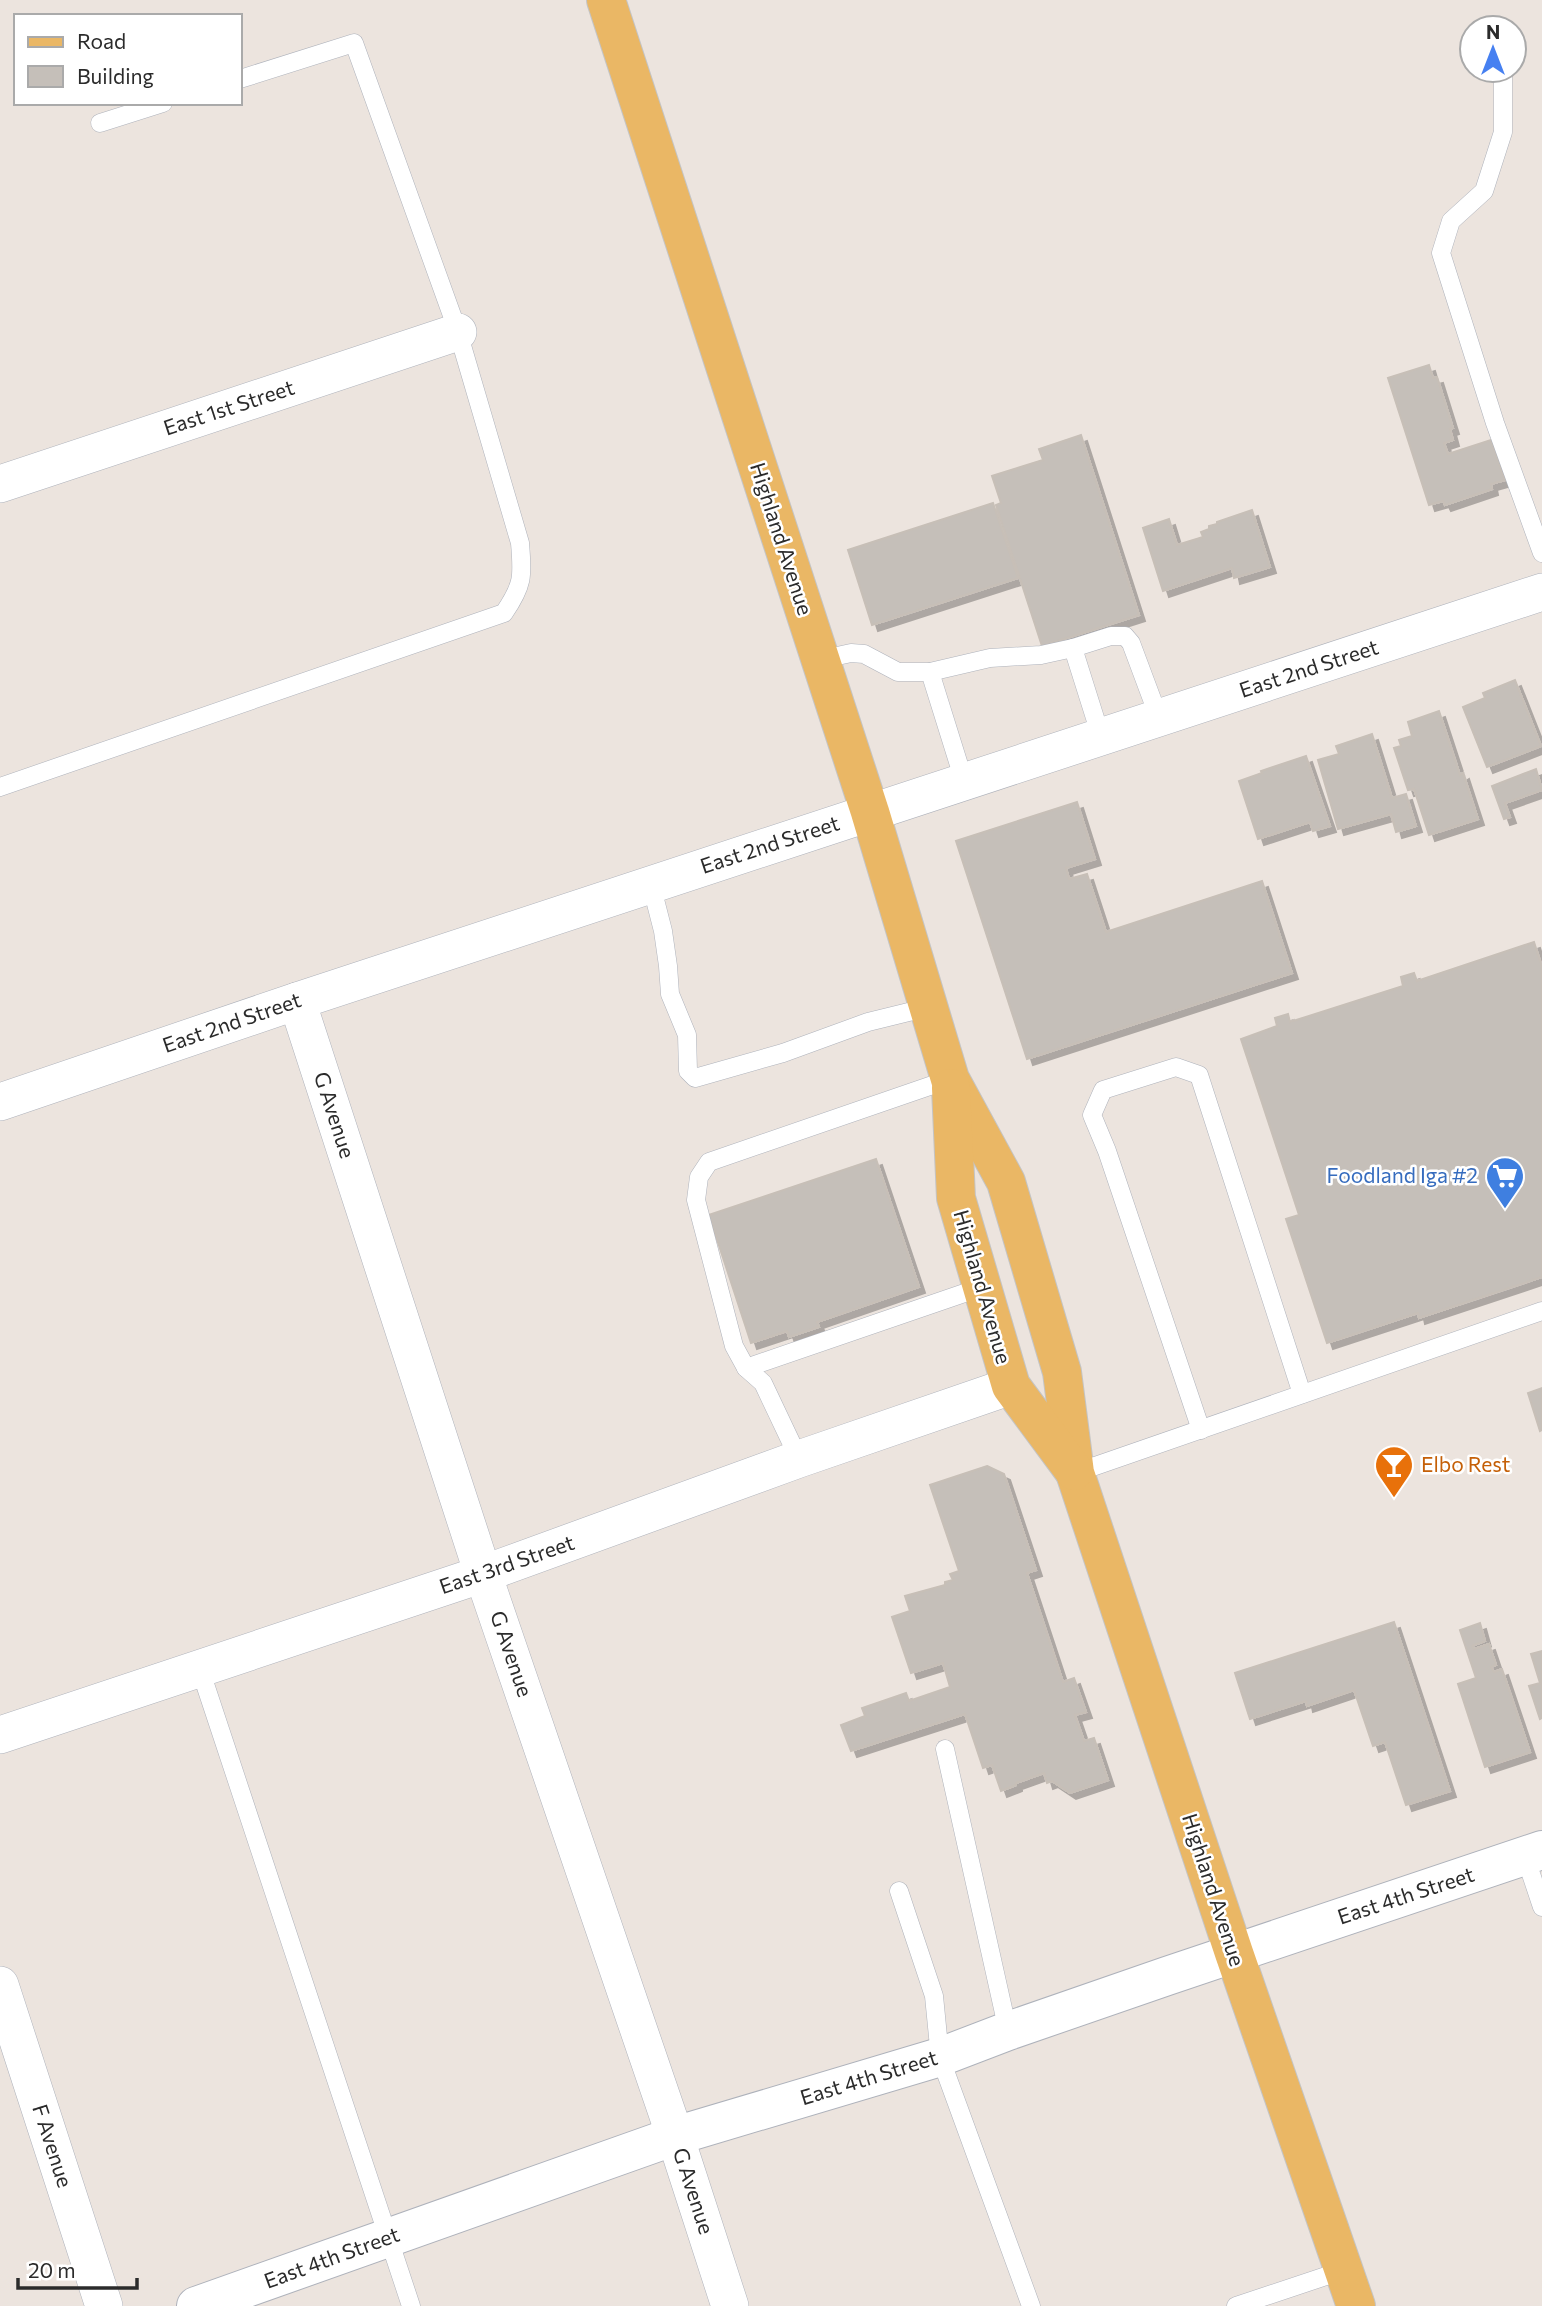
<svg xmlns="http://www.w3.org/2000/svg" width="1542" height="2306" font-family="Commissioner,sans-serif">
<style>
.building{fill:#c5bfb9;stroke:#c7bfb7;stroke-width:2;filter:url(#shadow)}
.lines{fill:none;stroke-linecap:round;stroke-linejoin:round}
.lane-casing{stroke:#aeb2bb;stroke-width:19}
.street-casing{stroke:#aeb2bb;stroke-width:38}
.secondary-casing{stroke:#aeb2bb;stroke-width:40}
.primary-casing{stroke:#c4c4c4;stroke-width:40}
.lane{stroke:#fff;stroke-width:18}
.street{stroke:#fff;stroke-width:37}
.secondary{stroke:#fff;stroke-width:38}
.primary{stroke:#eab765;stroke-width:38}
.labels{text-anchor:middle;stroke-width:5;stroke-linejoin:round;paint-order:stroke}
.street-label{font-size:21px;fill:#2b2b2b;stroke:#fff}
.shop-label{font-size:21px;fill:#366cbe;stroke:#fff;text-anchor:end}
.food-label{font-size:21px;fill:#c56008;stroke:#fff;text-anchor:start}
</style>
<defs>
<filter id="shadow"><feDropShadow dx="6" dy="6" stdDeviation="0" flood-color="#0004"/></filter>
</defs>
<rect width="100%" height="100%" fill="#ece4de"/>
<g class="building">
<polygon points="1429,365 1433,378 1437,377 1453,428 1450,429 1453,440 1444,443 1448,454 1491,440 1505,480 1491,484 1492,489 1445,505 1443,501 1429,505 1388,378"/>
<polygon points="1081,435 1139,615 1042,646 996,505 1001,503 992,476 1043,460 1039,449"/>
<polygon points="993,503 1018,578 872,625 848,550"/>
<polygon points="1252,510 1270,567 1234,578 1232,568 1163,591 1143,528 1169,519 1177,545 1203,537 1201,532 1209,529 1209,526 1217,524 1217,522"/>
<polygon points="1515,680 1541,746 1487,767 1463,707 1485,698 1483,693"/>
<polygon points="1439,711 1460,775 1463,773 1478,819 1429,835 1414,789 1408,790 1394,748 1401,746 1399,740 1412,736 1408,722"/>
<polygon points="1372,734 1392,798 1406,794 1416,826 1396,832 1391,814 1338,829 1318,760 1339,754 1336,746"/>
<polygon points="1306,756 1330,826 1313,831 1310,822 1258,839 1239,781 1262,773 1261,771"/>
<polygon points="1536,769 1542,790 1505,803 1510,817 1504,819 1492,786"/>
<polygon points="1077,802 1095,859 1066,868 1069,879 1087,874 1106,932 1262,881 1292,973 1027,1059 956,841"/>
<polygon points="1534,942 1542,967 1542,1277 1419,1318 1418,1313 1327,1343 1286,1219 1299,1215 1241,1039 1277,1026 1275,1018 1288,1014 1290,1022 1403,986 1401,977 1414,973 1417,981"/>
<polygon points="876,1159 919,1287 817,1322 819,1327 789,1337 787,1331 751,1343 709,1215"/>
<polygon points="1542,1388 1542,1430 1540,1431 1528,1393"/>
<polygon points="987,1466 1004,1474 1036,1570 1027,1573 1063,1682 1074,1678 1086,1712 1075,1715 1084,1741 1094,1738 1108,1780 1070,1793 1052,1781 1047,1783 1044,1773 1016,1783 1016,1785 1001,1791 992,1765 983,1768 965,1714 851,1751 841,1725 865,1716 862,1708 906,1693 909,1701 950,1687 943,1663 911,1673 892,1617 910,1611 905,1596 945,1585 945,1582 953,1580 950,1574 959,1571 930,1485"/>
<polygon points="1394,1622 1450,1791 1406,1805 1385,1742 1373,1746 1354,1690 1307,1706 1306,1701 1250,1719 1235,1673"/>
<polygon points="1480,1623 1485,1641 1472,1646 1474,1649 1489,1644 1496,1665 1491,1667 1494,1672 1502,1669 1530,1752 1485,1767 1458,1684 1476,1678 1460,1630"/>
<polygon points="1542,1651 1542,1718 1540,1719 1529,1686 1540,1683 1531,1654"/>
</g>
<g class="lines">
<defs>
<g id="lane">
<polyline points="1503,70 1503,132 1484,191 1451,221 1441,253 1495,423 1542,553"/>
<polyline points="100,123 163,103"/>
<polyline points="1073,648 1101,737"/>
<polyline points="819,660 851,653 864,654 898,672 930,672 990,658 1041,655 1073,648 1111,636 1125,636 1131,643 1159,718"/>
<polyline points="930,672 964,781"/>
<path d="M0,787l504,-174c19,-28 19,-36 16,-70l-62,-211 -104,-289 -114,36"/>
<polyline points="651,884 663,931 668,966 670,994 687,1035 688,1071 695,1078 783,1053 868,1022 929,1007"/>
<polyline points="746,1368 982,1287"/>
<polyline points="1201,1430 1107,1151 1092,1115 1103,1090 1176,1067 1199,1075 1302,1394"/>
<polyline points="799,1459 763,1383 746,1368 734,1346 696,1200 699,1177 709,1162 950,1079"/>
<polyline points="1075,1473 1542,1311"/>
<polyline points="200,1669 411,2306"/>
<polyline points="945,1749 1008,2031"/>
<polyline points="1525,1856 1542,1907"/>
<polyline points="899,1891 934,1996 940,2057 1031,2306"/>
<polyline points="1236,2306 1344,2270"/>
</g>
<g id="street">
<polyline points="0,484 458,332"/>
<polyline points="297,1001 483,1574 675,2136 730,2306"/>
<polyline points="0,1102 297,1001 1542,592"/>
<polyline points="0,1735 483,1574 799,1459 1011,1386"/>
<polyline points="0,1985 104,2306"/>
</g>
<polyline id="secondary" points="196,2306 675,2136 940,2057 1008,2031 1167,1976 1542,1850"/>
<g id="primary">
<polyline points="606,0 870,812 950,1079 1006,1182 1062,1372 1075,1473 1234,1953 1356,2306"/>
<polyline points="951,1088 956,1198 1011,1386 1074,1471"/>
</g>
</defs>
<use href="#lane" class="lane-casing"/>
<use href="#street" class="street-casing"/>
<use href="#secondary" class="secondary-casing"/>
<use href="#primary" class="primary-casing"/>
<use href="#lane" class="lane"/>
<use href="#street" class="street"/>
<use href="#secondary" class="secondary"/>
<use href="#primary" class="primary"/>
</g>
<defs>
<symbol id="supermarket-pin" viewBox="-11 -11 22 30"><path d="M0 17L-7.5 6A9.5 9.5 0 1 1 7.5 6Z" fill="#3f7fe0" stroke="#fff"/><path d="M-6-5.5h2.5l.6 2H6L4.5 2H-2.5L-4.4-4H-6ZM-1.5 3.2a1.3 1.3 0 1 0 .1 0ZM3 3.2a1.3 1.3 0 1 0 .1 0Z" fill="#fff"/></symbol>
<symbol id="bar-pin" viewBox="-11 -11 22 30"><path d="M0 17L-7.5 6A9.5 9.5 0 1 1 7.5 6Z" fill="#e8710a" stroke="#fff"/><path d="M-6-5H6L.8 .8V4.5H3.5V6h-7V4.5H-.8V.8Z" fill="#fff"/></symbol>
</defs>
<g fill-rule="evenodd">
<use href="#supermarket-pin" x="1483" y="1154" width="44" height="60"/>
<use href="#bar-pin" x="1372" y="1443" width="44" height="60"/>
</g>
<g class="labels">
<g class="street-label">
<text transform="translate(229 408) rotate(-18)" y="7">East 1st Street</text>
<text transform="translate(781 539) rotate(72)" y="7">Highland Avenue</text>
<text transform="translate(1309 669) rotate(-18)" y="7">East 2nd Street</text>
<text transform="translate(770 845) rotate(-18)" y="7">East 2nd Street</text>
<text transform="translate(232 1023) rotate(-19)" y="7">East 2nd Street</text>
<text transform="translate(334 1115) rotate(72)" y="7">G Avenue</text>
<text transform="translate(982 1287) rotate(74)" y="7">Highland Avenue</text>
<text transform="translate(507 1565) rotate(-19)" y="7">East 3rd Street</text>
<text transform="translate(511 1654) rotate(71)" y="7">G Avenue</text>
<text transform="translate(1213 1890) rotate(72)" y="7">Highland Avenue</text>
<text transform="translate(1406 1896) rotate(-18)" y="7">East 4th Street</text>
<text transform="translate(869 2078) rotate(-17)" y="7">East 4th Street</text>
<text transform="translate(52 2146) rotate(72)" y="7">F Avenue</text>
<text transform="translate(693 2191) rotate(72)" y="7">G Avenue</text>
<text transform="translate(332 2258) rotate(-20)" y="7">East 4th Street</text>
</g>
<g class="shop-label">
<text x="1478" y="1183">Foodland Iga #2</text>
</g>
<g class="food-label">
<text x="1421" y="1472">Elbo Rest</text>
</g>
</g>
<rect x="14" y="14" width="228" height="91" fill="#ffffff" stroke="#aaaaaa" stroke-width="2"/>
<rect x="28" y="37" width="35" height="10" fill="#eab765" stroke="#aaaaaa" stroke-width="2"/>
<text x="77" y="49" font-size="21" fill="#2b2b2b">Road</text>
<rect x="28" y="66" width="35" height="21" fill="#c5bfb9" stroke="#aaaaaa" stroke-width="2"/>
<text x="77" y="84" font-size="21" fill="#2b2b2b">Building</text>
<g transform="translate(1493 49)"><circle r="33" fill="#ffffff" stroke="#aaaaaa" stroke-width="2"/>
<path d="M0-5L12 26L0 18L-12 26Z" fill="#4680f1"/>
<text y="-10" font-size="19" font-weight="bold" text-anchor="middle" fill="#2b2b2b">N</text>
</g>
<path d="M18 2278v10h119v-10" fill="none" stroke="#2b2b2b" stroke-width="3.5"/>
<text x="28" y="2278" font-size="21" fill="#2b2b2b" stroke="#ffffff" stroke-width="5" paint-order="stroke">20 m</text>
</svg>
